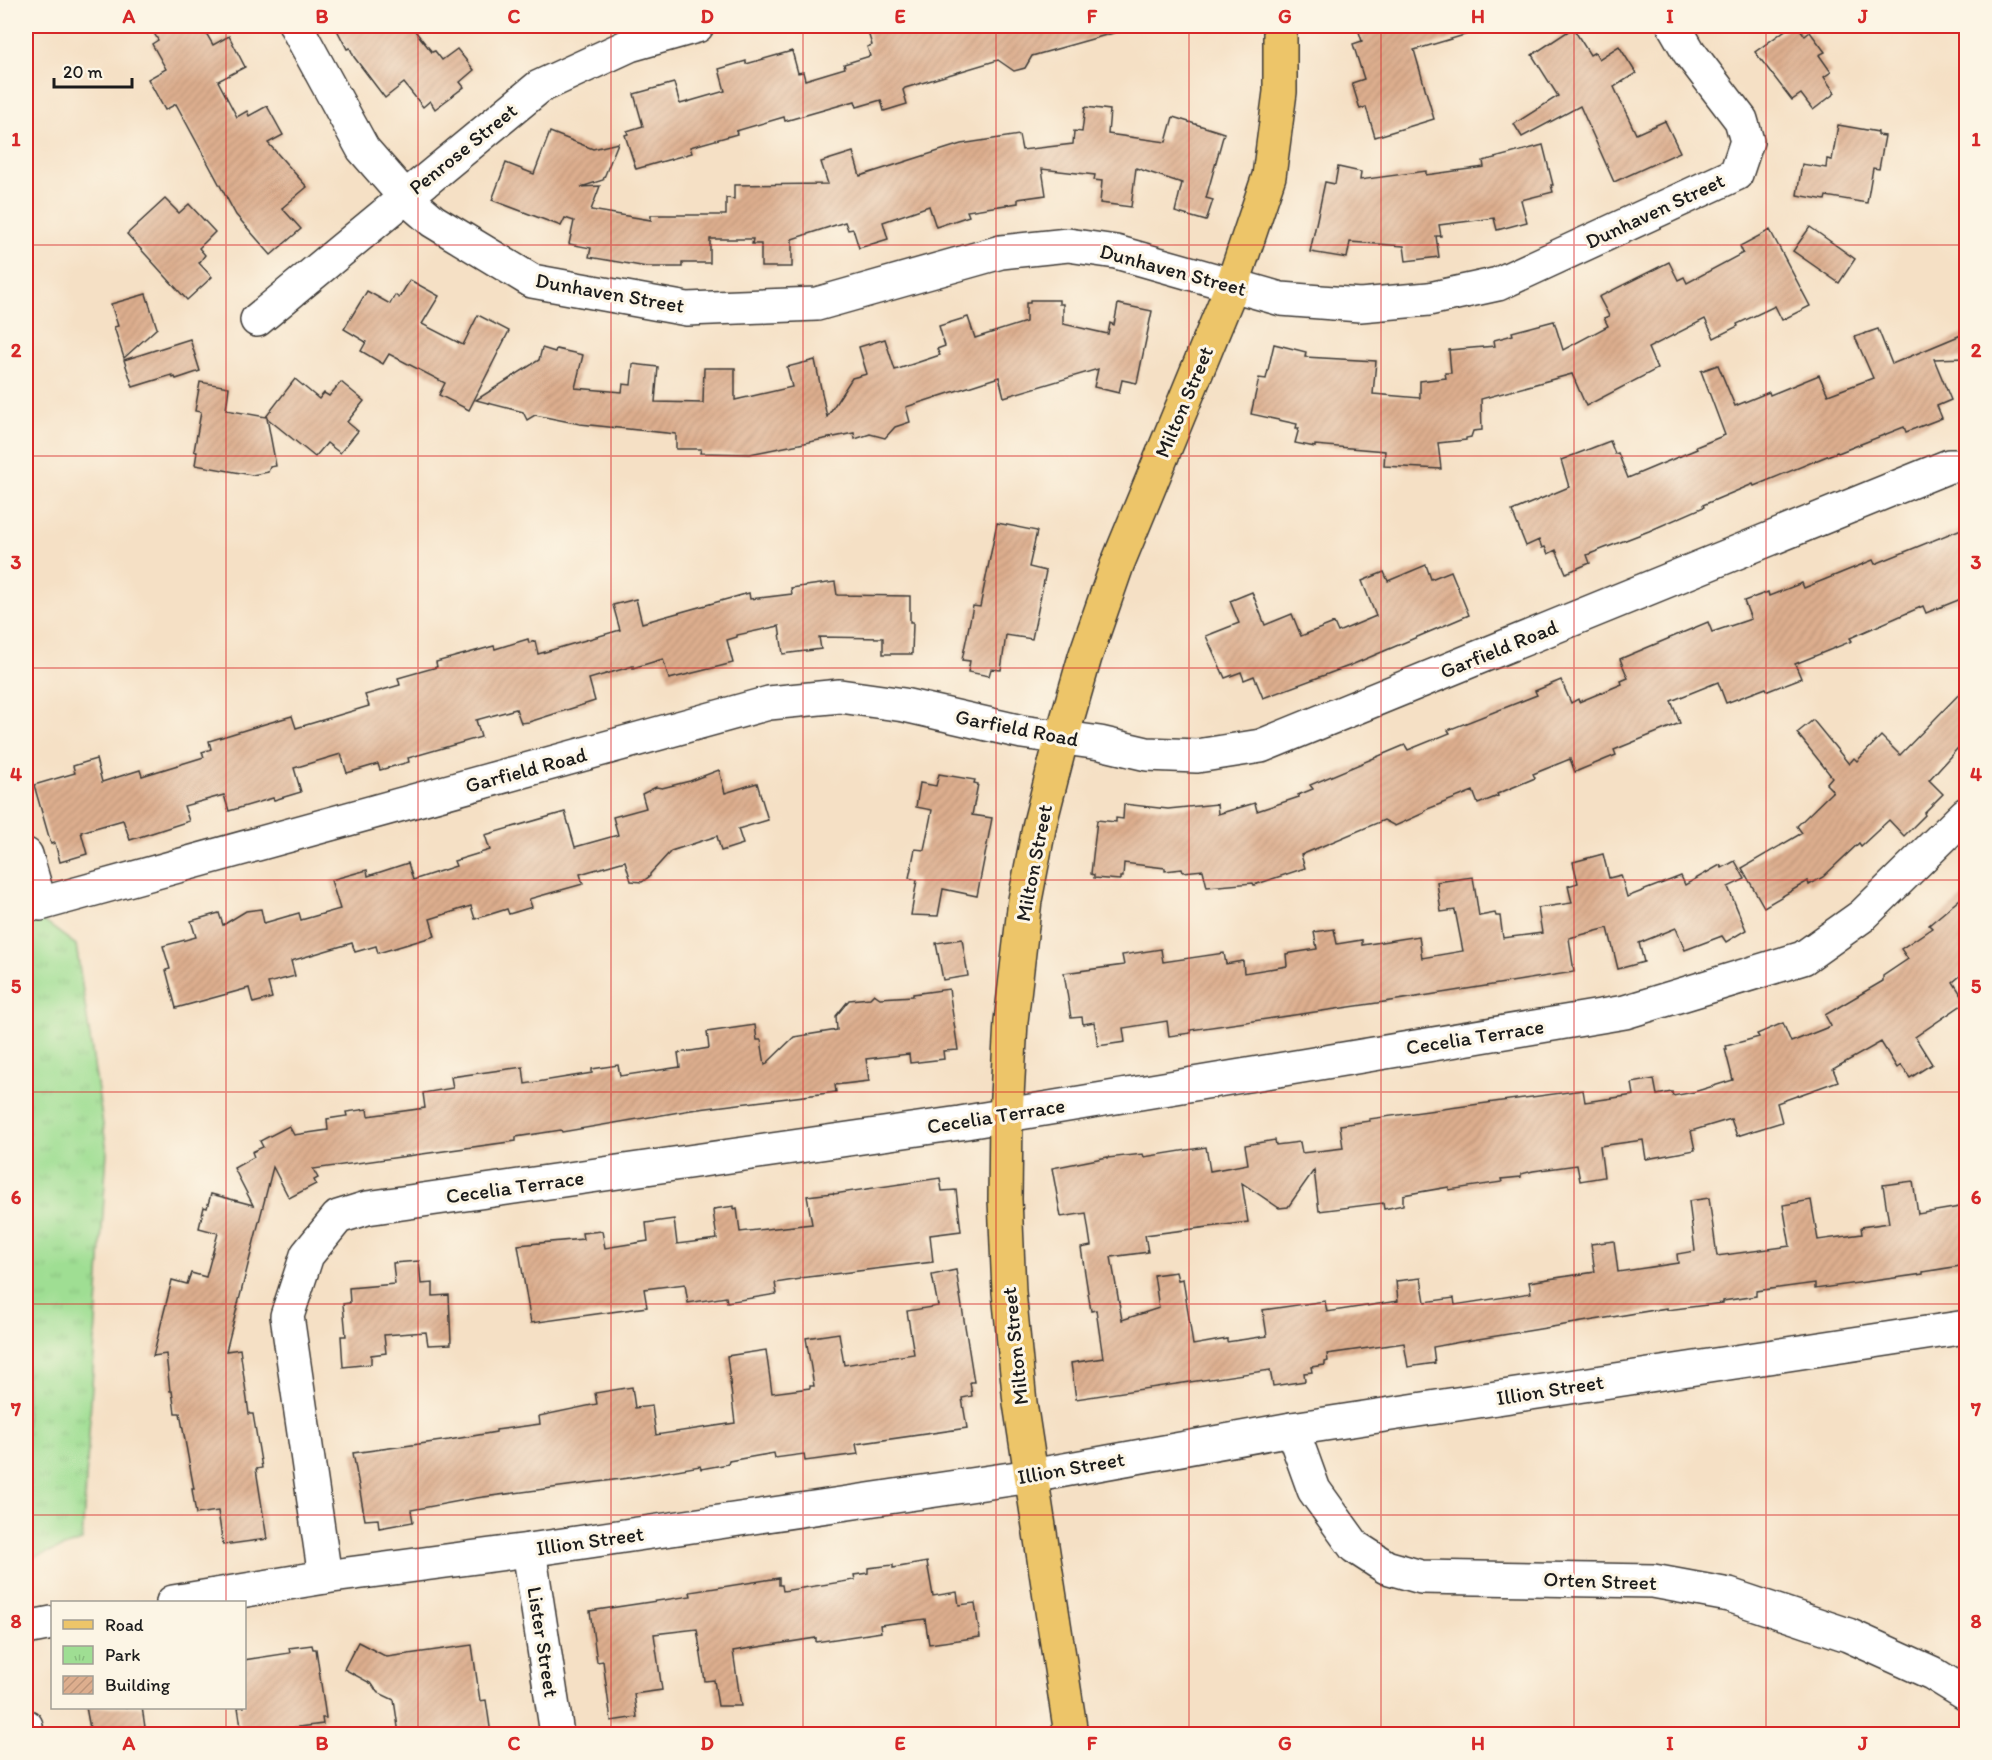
<svg xmlns="http://www.w3.org/2000/svg" width="1992" height="1760" font-family="Itim,sans-serif">
<style>
.park{fill:url(#park-tufts);stroke:#5e7d58;stroke-width:1.5}
.building{fill:url(#building-hatch)}
.lines{fill:none;stroke-linecap:round;stroke-linejoin:round}
.minor-casing{stroke:#3d3935;stroke-width:36}
.major-casing{stroke:#3d3935;stroke-width:36}
.minor{stroke:#fff;stroke-width:33}
.major{stroke:#edc569;stroke-width:33}
.grid{fill:none;stroke:#d62828;stroke-width:1.5;stroke-opacity:0.55}
.labels{text-anchor:middle;stroke-width:6;stroke-linejoin:round;paint-order:stroke}
.street-label{font-size:21px;fill:#1c1c1c;stroke:#fcf5e5}
.neatline{fill:none;stroke:#d62828;stroke-width:2}
.grid-label{font-size:20px;text-anchor:middle;font-weight:bold;fill:#d62828}
</style>
<defs>
<pattern id="park-tufts" width="24" height="20" patternUnits="userSpaceOnUse" patternTransform="scale(1.5)"><rect width="24" height="20" fill="#9fde93"/><path d="M3 7l-1-3M5 7V3M7 7l1-3M15 17l-1-3M17 17v-4M19 17l1-3" fill="none" stroke="#88be7e"/></pattern>
<pattern id="building-hatch" width="6" height="6" patternUnits="userSpaceOnUse" patternTransform="scale(1.5)"><rect width="6" height="6" fill="#ddae8e"/><path d="M-1 1l2-2M0 6l6-6M5 7l2-2" fill="none" stroke="#bd957a"/></pattern>
</defs>
<rect width="100%" height="100%" fill="#fcf5e5"/>
<filter id="ink" filterUnits="userSpaceOnUse"><feTurbulence type="fractalNoise" baseFrequency=".0167" numOctaves="2"/><feDisplacementMap in="SourceGraphic" scale="12" xChannelSelector="R" yChannelSelector="G"/><feConvolveMatrix kernelMatrix="1 2 1 2 8 2 1 2 1" color-interpolation-filters="sRGB"/></filter>
<filter id="wash" filterUnits="userSpaceOnUse"><feTurbulence type="fractalNoise" baseFrequency=".008" numOctaves="4" result="noise"/><feDisplacementMap in="SourceGraphic" scale="24" xChannelSelector="R" yChannelSelector="G"/><feGaussianBlur stdDeviation="1.35" result="paint"/><feColorMatrix in="noise" values="0 0 0 0 0 0 0 0 0 0 0 0 0 0 0 0 0 1.4 0 .05"/><feComposite in="paint" operator="in"/></filter>
<g filter="url(#wash)">
<rect width="100%" height="100%" fill="#f5e0c5"/>
<polygon class="park" points="26,908 76,945 107,1151 82,1541 26,1560"/>
<g id="blocks">
<g class="building">
<polygon points="168,26 202,26 213,45 229,36 245,67 218,81 237,117 247,111 249,116 267,106 283,135 268,143 307,187 282,208 301,229 271,255 236,215 176,104 165,110 148,79 166,69 152,44 158,40 154,33"/>
<polygon points="335,26 411,26 432,52 435,51 442,60 457,49 474,70 460,82 464,87 435,109 430,101 423,107 404,83 385,98 354,57 350,48 347,49"/>
<polygon points="866,26 1116,26 1117,32 1032,56 1025,68 1014,71 998,60 905,88 903,90 907,104 884,111 881,100 857,107 855,101 785,121 784,117 736,131 737,134 690,147 692,153 636,169 625,135 628,134 627,131 643,126 634,94 674,83 680,104 725,91 719,69 746,61 746,64 792,51 798,73 803,72 805,80 845,68 844,64 870,56 867,47 872,45"/>
<polygon points="1357,26 1477,26 1478,31 1414,50 1434,119 1375,137 1366,107 1360,109 1352,83 1364,79 1353,44 1362,41"/>
<polygon points="1791,26 1798,26 1805,36 1810,32 1825,52 1819,55 1831,72 1824,77 1835,93 1813,110 1801,94 1792,100 1755,52"/>
<polygon points="1573,28 1590,55 1595,52 1599,59 1619,46 1636,73 1614,87 1636,134 1665,121 1680,152 1614,182 1580,106 1522,137 1514,124 1558,96 1532,55"/>
<polygon points="1085,107 1110,110 1108,134 1166,142 1173,117 1224,133 1206,198 1213,200 1206,221 1175,212 1182,183 1136,168 1131,207 1100,203 1102,181 1094,180 1095,175 1042,169 1046,195 1018,199 1018,203 967,211 969,216 936,227 929,206 883,222 888,239 859,248 853,229 848,230 845,222 792,239 792,267 761,267 761,244 752,244 753,239 710,239 710,263 682,263 682,267 647,267 589,257 591,248 569,244 574,221 565,218 561,226 492,200 506,163 534,174 550,132 593,149 618,143 603,180 581,187 600,186 591,210 651,220 651,215 726,215 726,198 734,199 734,185 828,184 821,162 853,152 860,176 961,144 1019,135 1022,150 1073,144 1074,131 1082,132"/>
<polygon points="1838,125 1878,132 1878,135 1885,136 1879,169 1873,168 1867,203 1826,196 1825,200 1797,195 1802,164 1826,168 1827,159 1832,160"/>
<polygon points="1543,145 1553,185 1551,185 1553,192 1521,200 1527,222 1497,230 1494,218 1439,225 1441,236 1436,236 1439,257 1406,261 1404,246 1350,242 1347,258 1310,252 1325,182 1335,184 1338,167 1361,172 1360,180 1426,171 1426,175 1484,167 1483,161"/>
<polygon points="165,199 179,213 189,204 215,232 199,248 205,255 199,263 212,277 187,300 127,234"/>
<polygon points="1810,227 1855,259 1839,283 1793,251"/>
<polygon points="1770,230 1810,306 1782,320 1775,306 1737,324 1738,326 1714,338 1705,319 1648,348 1657,369 1586,406 1572,374 1481,399 1482,430 1473,431 1471,437 1466,438 1466,440 1438,443 1441,469 1384,466 1385,451 1315,445 1315,447 1295,443 1299,428 1296,428 1297,424 1251,414 1259,378 1266,379 1274,344 1306,352 1305,357 1376,361 1373,394 1420,398 1420,381 1446,378 1445,373 1451,373 1449,350 1495,346 1494,340 1513,335 1512,332 1554,321 1563,350 1608,326 1604,318 1609,316 1599,297 1669,262 1678,280 1684,277 1687,283 1743,253 1740,246"/>
<polygon points="410,280 439,296 422,324 463,345 478,315 509,331 469,410 439,395 445,383 389,354 383,364 361,351 366,342 344,329 367,291 390,304 395,295 399,298"/>
<polygon points="146,294 157,328 124,358 114,327 118,326 111,304"/>
<polygon points="1030,300 1059,300 1059,304 1063,304 1063,324 1108,334 1110,323 1114,325 1118,304 1152,311 1137,383 1122,380 1119,393 1094,387 1098,369 1004,397 999,377 906,407 910,422 895,427 885,438 870,434 855,439 854,433 750,454 700,453 701,449 676,449 676,434 580,424 535,415 527,420 523,412 476,400 539,360 542,348 555,352 556,349 583,355 575,388 622,392 623,384 631,385 633,364 658,367 655,402 703,403 704,368 735,368 735,400 792,387 787,367 815,360 827,417 852,378 867,374 859,347 885,339 895,370 940,355 937,349 945,346 939,326 968,317 975,338 1026,322 1026,303 1030,303"/>
<polygon points="1878,329 1892,364 1966,333 1966,358 1934,359 1951,400 1937,406 1942,418 1906,432 1904,427 1838,453 1837,452 1754,486 1753,484 1703,505 1704,507 1649,531 1587,555 1590,563 1566,573 1556,550 1548,554 1545,547 1542,548 1539,540 1526,546 1512,511 1569,487 1561,460 1610,441 1615,454 1618,453 1628,478 1697,449 1696,447 1725,435 1701,371 1718,365 1735,406 1769,392 1770,395 1819,375 1828,395 1873,378 1855,337"/>
<polygon points="190,339 200,371 176,379 175,377 173,378 172,375 133,387 124,360"/>
<polygon points="295,379 319,399 324,393 329,396 341,382 364,401 347,422 358,431 340,453 327,443 315,457 267,418 276,466 270,467 268,472 252,475 195,465 197,452 194,451 201,412 195,411 200,382 229,387 226,410 266,417"/>
<polygon points="997,523 1037,531 1029,567 1046,571 1032,639 1006,635 1001,670 991,669 989,676 968,672 970,661 962,660 973,606 980,607"/>
<polygon points="1966,527 1966,597 1926,613 1923,606 1850,638 1852,641 1795,664 1801,678 1768,691 1766,688 1726,703 1718,682 1671,701 1680,723 1614,750 1616,755 1575,772 1570,759 1533,774 1535,778 1497,794 1498,796 1478,804 1473,791 1425,810 1424,813 1395,826 1384,820 1301,855 1305,868 1254,885 1253,883 1207,887 1203,870 1183,872 1182,869 1165,871 1165,868 1124,863 1123,877 1120,877 1120,880 1094,878 1094,875 1091,874 1097,820 1116,822 1116,818 1123,819 1124,804 1168,809 1217,804 1218,814 1255,803 1257,811 1299,797 1298,795 1313,789 1310,785 1405,745 1408,750 1450,733 1448,730 1537,695 1535,691 1561,680 1571,703 1578,699 1579,702 1622,684 1621,681 1628,678 1620,659 1708,622 1712,632 1751,619 1744,601 1768,592 1769,596 1802,583 1804,588 1873,560 1875,564"/>
<polygon points="1426,565 1431,579 1451,571 1469,615 1349,666 1263,698 1254,676 1244,680 1241,672 1225,678 1206,636 1239,623 1230,601 1252,592 1265,625 1292,614 1301,636 1334,623 1338,632 1376,616 1362,581 1384,572 1388,581"/>
<polygon points="835,582 837,595 910,596 910,622 913,622 912,654 883,654 883,638 819,637 821,649 783,654 779,626 737,635 737,637 727,640 733,663 669,679 663,659 633,668 633,666 589,679 595,701 529,722 521,723 516,709 476,720 481,737 408,758 409,762 380,770 378,764 347,773 341,754 294,768 301,792 274,800 273,798 229,811 224,795 184,806 189,821 130,840 123,820 81,832 87,854 60,862 55,843 51,844 34,785 75,773 73,766 96,759 102,782 140,770 142,776 204,757 202,752 211,749 209,741 258,726 292,716 296,728 369,706 365,695 400,685 398,678 437,667 436,662 494,646 495,649 528,639 529,643 535,641 538,654 620,630 613,605 636,599 642,623 749,593 750,599 792,594 791,588"/>
<polygon points="1966,687 1966,739 1929,780 1943,794 1924,813 1925,815 1904,836 1889,820 1861,846 1859,843 1823,877 1809,885 1808,881 1764,907 1742,868 1802,833 1797,826 1833,791 1826,784 1832,777 1797,733 1813,720 1849,764 1854,758 1857,761 1881,736 1900,755"/>
<polygon points="719,770 725,793 757,783 768,820 738,829 743,844 721,851 717,836 671,851 650,874 650,876 642,882 631,881 625,861 580,874 583,884 529,899 532,907 509,914 507,909 475,919 471,906 430,919 435,936 378,953 376,946 355,952 352,943 291,961 295,976 268,983 272,998 253,1003 249,988 176,1008 166,970 170,969 163,946 196,937 191,921 219,913 223,925 246,911 261,909 264,923 299,913 301,920 340,909 331,880 367,870 368,876 408,863 413,880 456,866 454,861 490,850 485,835 565,812 575,847 618,835 613,817 646,808 642,794 656,787 662,788 690,781"/>
<polygon points="939,774 975,780 974,783 978,784 972,815 992,818 986,850 977,896 943,889 938,916 911,915 917,880 909,878 915,849 924,850 932,810 916,807 920,783 936,786"/>
<polygon points="1603,854 1609,878 1621,875 1627,897 1681,876 1685,885 1720,865 1722,868 1735,861 1745,879 1728,887 1746,930 1726,942 1722,936 1685,950 1676,928 1639,943 1644,962 1618,969 1608,928 1569,938 1574,972 1391,1001 1190,1030 1191,1033 1169,1036 1167,1021 1123,1028 1125,1042 1098,1046 1094,1022 1083,1024 1082,1017 1071,1018 1064,973 1124,965 1122,955 1161,949 1163,962 1224,953 1226,964 1243,961 1244,973 1287,966 1286,954 1317,949 1314,932 1334,929 1337,944 1362,940 1362,945 1419,936 1422,958 1463,951 1455,910 1441,912 1437,882 1473,877 1479,916 1495,913 1496,916 1500,916 1503,938 1542,933 1538,908 1572,903 1568,886 1578,883 1573,862"/>
<polygon points="1966,894 1966,971 1953,982 1966,1002 1915,1037 1932,1064 1910,1078 1901,1065 1897,1068 1881,1042 1833,1069 1838,1081 1777,1103 1782,1122 1737,1136 1731,1119 1691,1131 1695,1150 1646,1159 1643,1140 1600,1146 1604,1177 1580,1181 1577,1165 1533,1171 1521,1174 1521,1177 1501,1179 1502,1182 1449,1190 1449,1187 1403,1195 1403,1205 1384,1209 1383,1203 1319,1211 1314,1170 1288,1207 1279,1208 1242,1183 1248,1222 1145,1235 1148,1252 1111,1257 1122,1320 1159,1308 1154,1275 1176,1272 1178,1280 1183,1279 1193,1345 1227,1339 1227,1342 1267,1336 1263,1310 1325,1301 1327,1312 1398,1301 1396,1281 1421,1278 1425,1302 1454,1298 1455,1305 1531,1293 1529,1282 1595,1272 1591,1244 1614,1241 1618,1272 1678,1263 1677,1254 1695,1251 1689,1201 1709,1198 1717,1256 1790,1246 1783,1205 1811,1200 1818,1240 1862,1234 1861,1227 1889,1223 1883,1185 1913,1181 1918,1214 1966,1206 1966,1265 1923,1272 1923,1274 1815,1289 1815,1283 1756,1291 1756,1296 1723,1301 1723,1303 1667,1310 1667,1308 1460,1342 1433,1347 1435,1363 1408,1367 1404,1343 1327,1354 1328,1361 1325,1362 1325,1365 1311,1367 1312,1372 1304,1373 1305,1381 1273,1386 1270,1370 1076,1399 1071,1363 1103,1358 1096,1310 1091,1311 1081,1248 1091,1246 1086,1213 1061,1217 1052,1168 1108,1157 1108,1158 1143,1154 1144,1157 1206,1147 1210,1171 1248,1164 1245,1145 1275,1140 1276,1145 1300,1142 1302,1153 1343,1148 1340,1125 1370,1121 1369,1119 1583,1090 1585,1102 1634,1095 1632,1083 1654,1079 1657,1095 1672,1092 1673,1096 1694,1092 1733,1080 1725,1049 1727,1049 1726,1046 1759,1037 1757,1034 1783,1023 1791,1042 1831,1026 1825,1015 1883,981 1883,976 1908,959 1901,949 1932,928 1929,925"/>
<polygon points="962,939 968,976 943,980 936,943"/>
<polygon points="949,989 958,1050 943,1051 944,1059 910,1063 909,1054 866,1059 869,1081 835,1085 836,1092 691,1110 562,1132 561,1130 516,1137 516,1141 313,1169 318,1178 314,1180 316,1184 289,1198 273,1167 226,1351 240,1349 249,1414 253,1414 262,1468 256,1469 267,1539 223,1545 218,1511 196,1514 192,1489 194,1489 180,1413 175,1413 172,1391 170,1391 166,1354 153,1356 172,1280 187,1284 191,1273 206,1277 218,1233 199,1228 204,1207 207,1208 211,1194 253,1205 234,1168 254,1157 252,1152 263,1147 260,1141 289,1126 294,1135 328,1130 327,1119 347,1116 346,1112 367,1109 368,1116 425,1108 423,1093 453,1088 451,1077 523,1067 525,1084 592,1073 592,1069 618,1065 620,1076 680,1067 678,1053 709,1048 707,1032 755,1025 757,1040 761,1040 765,1065 794,1037 837,1030 836,1016 849,1000 870,998 874,994 880,998 913,996 913,994"/>
<polygon points="940,1178 942,1191 956,1190 961,1231 930,1235 933,1262 800,1278 800,1279 775,1283 777,1294 727,1302 726,1297 688,1303 685,1284 644,1289 647,1307 531,1323 518,1245 583,1239 582,1233 602,1231 605,1248 648,1241 646,1223 674,1219 677,1244 717,1239 713,1211 714,1209 734,1206 734,1209 737,1208 740,1232 812,1224 807,1196 833,1193 834,1194"/>
<polygon points="419,1261 421,1284 433,1283 433,1296 449,1295 451,1344 428,1345 426,1332 384,1335 386,1353 371,1355 371,1364 343,1367 341,1336 346,1336 343,1304 350,1303 349,1288 395,1284 393,1263"/>
<polygon points="956,1270 974,1382 970,1382 972,1396 962,1398 967,1428 856,1444 858,1454 805,1461 804,1454 775,1458 774,1453 729,1461 728,1464 701,1469 700,1466 636,1477 476,1498 411,1510 413,1522 379,1528 378,1519 365,1520 353,1453 449,1440 496,1432 496,1430 540,1424 539,1416 597,1404 595,1393 632,1387 635,1408 652,1406 656,1435 735,1423 727,1356 766,1350 772,1393 810,1388 810,1386 814,1386 806,1338 839,1333 844,1365 914,1354 907,1311 938,1306 932,1275"/>
<polygon points="927,1562 933,1596 957,1592 959,1605 975,1603 980,1637 929,1644 925,1619 880,1625 881,1632 816,1642 816,1638 733,1651 741,1706 718,1706 714,1680 705,1681 697,1629 654,1634 662,1690 634,1694 637,1717 611,1721 603,1661 597,1662 590,1611 691,1596 690,1592 779,1578 779,1585 782,1585 783,1591 855,1580 854,1575 868,1573 868,1568 893,1565 893,1568"/>
<polygon points="358,1642 387,1657 472,1645 480,1701 486,1700 491,1734 399,1734 394,1700 377,1692 372,1684 344,1669"/>
<polygon points="312,1645 313,1649 316,1649 326,1718 322,1718 323,1724 242,1734 238,1707 244,1707 244,1660 290,1653 289,1648"/>
<polygon points="86,1707 142,1707 146,1734 91,1734"/>
</g>
</g>
</g>
<g filter="url(#ink)">
<use href="#blocks" fill-opacity="0" stroke="#3d3935" stroke-width="1.5"/>
<g class="lines">
<defs>
<g id="minor">
<polyline points="296,26 363,149 405,197 433,221 532,281 687,309 817,304 1001,252 1068,245 1116,252 1281,299 1360,305 1429,299 1498,284 1736,174 1747,141 1741,120 1689,52 1674,26"/>
<polyline points="257,320 539,87 630,45 697,26"/>
<polyline points="26,855 40,904 769,703 840,696 904,705 1022,732 1100,743 1147,754 1197,756 1261,746 1949,466 1966,466"/>
<polyline points="1292,1429 1314,1490 1355,1547 1386,1567 1421,1577 1653,1581 1729,1595 1848,1635 1932,1673 1966,1694"/>
<polyline points="529,1550 557,1734"/>
<polyline points="325,1577 287,1316 307,1255 338,1217 367,1208 960,1123 1625,1012 1803,958 1862,916 1966,814"/>
<polyline points="173,1602 325,1577 529,1550 1031,1476 1292,1429 1966,1327"/>
<polyline points="26,1628 52,1623"/>
<polyline points="26,1726 27,1734"/>
</g>
<polyline id="major" points="1071,1734 1020,1403 1009,1292 1005,1199 1006,1115 1011,1021 1025,900 1040,823 1062,737 1085,657 1117,565 1232,286 1269,176 1280,92 1280,26"/>
</defs>
<use href="#minor" class="minor-casing"/>
<use href="#major" class="major-casing"/>
<use href="#minor" class="minor"/>
<use href="#major" class="major"/>
</g>
</g>
<path class="grid" d="M226,26v1576M418,26v1708M611,26v1708M803,26v1708M996,26v1708M1189,26v1708M1381,26v1708M1574,26v1708M1766,26v1708M26,245h1940M26,456h1940M26,668h1940M26,880h1940M26,1092h1940M26,1304h1940M26,1515h1940M226,1708v26"/>
<g class="labels">
<g class="street-label">
<text transform="translate(463 149) rotate(-39)" y="7">Penrose Street</text>
<text transform="translate(1655 211) rotate(-25)" y="7">Dunhaven Street</text>
<text transform="translate(1173 270) rotate(15)" y="7">Dunhaven Street</text>
<text transform="translate(610 293) rotate(10)" y="7">Dunhaven Street</text>
<text transform="translate(1184 402) rotate(-67)" y="7">Milton Street</text>
<text transform="translate(1499 649) rotate(-22)" y="7">Garfield Road</text>
<text transform="translate(1017 728) rotate(11)" y="7">Garfield Road</text>
<text transform="translate(526 770) rotate(-15)" y="7">Garfield Road</text>
<text transform="translate(1034 863) rotate(-79)" y="7">Milton Street</text>
<text transform="translate(1475 1037) rotate(-9)" y="7">Cecelia Terrace</text>
<text transform="translate(996 1116) rotate(-9)" y="7">Cecelia Terrace</text>
<text transform="translate(515 1187) rotate(-8)" y="7">Cecelia Terrace</text>
<text transform="translate(1015 1346) rotate(-96)" y="7">Milton Street</text>
<text transform="translate(1550 1390) rotate(-9)" y="7">Illion Street</text>
<text transform="translate(1071 1468) rotate(-10)" y="7">Illion Street</text>
<text transform="translate(590 1541) rotate(-8)" y="7">Illion Street</text>
<text transform="translate(1600 1581) rotate(2)" y="7">Orten Street</text>
<text transform="translate(543 1642) rotate(81)" y="7">Lister Street</text>
</g>
</g>
<rect width="1992" height="1760" fill="none" stroke="#fcf5e5" stroke-width="66"/>
<rect x="51" y="1601" width="195" height="108" fill="#fcf5e5" stroke="#a29e95" stroke-width="1.5"/>
<rect x="63" y="1620" width="30" height="9" fill="#edc569" stroke="#a29e95" stroke-width="1.5"/>
<text x="105" y="1631" font-size="18" fill="#1c1c1c">Road</text>
<rect x="63" y="1646" width="30" height="18" fill="url(#park-tufts)" stroke="#a29e95" stroke-width="1.5"/>
<text x="105" y="1661" font-size="18" fill="#1c1c1c">Park</text>
<rect x="63" y="1676" width="30" height="18" fill="url(#building-hatch)" stroke="#a29e95" stroke-width="1.5"/>
<text x="105" y="1691" font-size="18" fill="#1c1c1c">Building</text>
<path d="M54 78v9h78v-9" fill="none" stroke="#1c1c1c" stroke-width="3"/>
<text x="63" y="78" font-size="18" fill="#1c1c1c" stroke="#fcf5e5" stroke-width="4.5" paint-order="stroke">20 m</text>
<rect x="33" y="33" width="1926" height="1694" class="neatline"/>
<g class="grid-label">
<text x="129" y="23">A</text>
<text x="322" y="23">B</text>
<text x="514" y="23">C</text>
<text x="707" y="23">D</text>
<text x="900" y="23">E</text>
<text x="1092" y="23">F</text>
<text x="1285" y="23">G</text>
<text x="1478" y="23">H</text>
<text x="1670" y="23">I</text>
<text x="1863" y="23">J</text>
<text x="16" y="146">1</text>
<text x="1976" y="146">1</text>
<text x="16" y="357">2</text>
<text x="1976" y="357">2</text>
<text x="16" y="569">3</text>
<text x="1976" y="569">3</text>
<text x="16" y="781">4</text>
<text x="1976" y="781">4</text>
<text x="16" y="993">5</text>
<text x="1976" y="993">5</text>
<text x="16" y="1204">6</text>
<text x="1976" y="1204">6</text>
<text x="16" y="1416">7</text>
<text x="1976" y="1416">7</text>
<text x="16" y="1628">8</text>
<text x="1976" y="1628">8</text>
<text x="129" y="1750">A</text>
<text x="322" y="1750">B</text>
<text x="514" y="1750">C</text>
<text x="707" y="1750">D</text>
<text x="900" y="1750">E</text>
<text x="1092" y="1750">F</text>
<text x="1285" y="1750">G</text>
<text x="1478" y="1750">H</text>
<text x="1670" y="1750">I</text>
<text x="1863" y="1750">J</text>
</g>
</svg>
